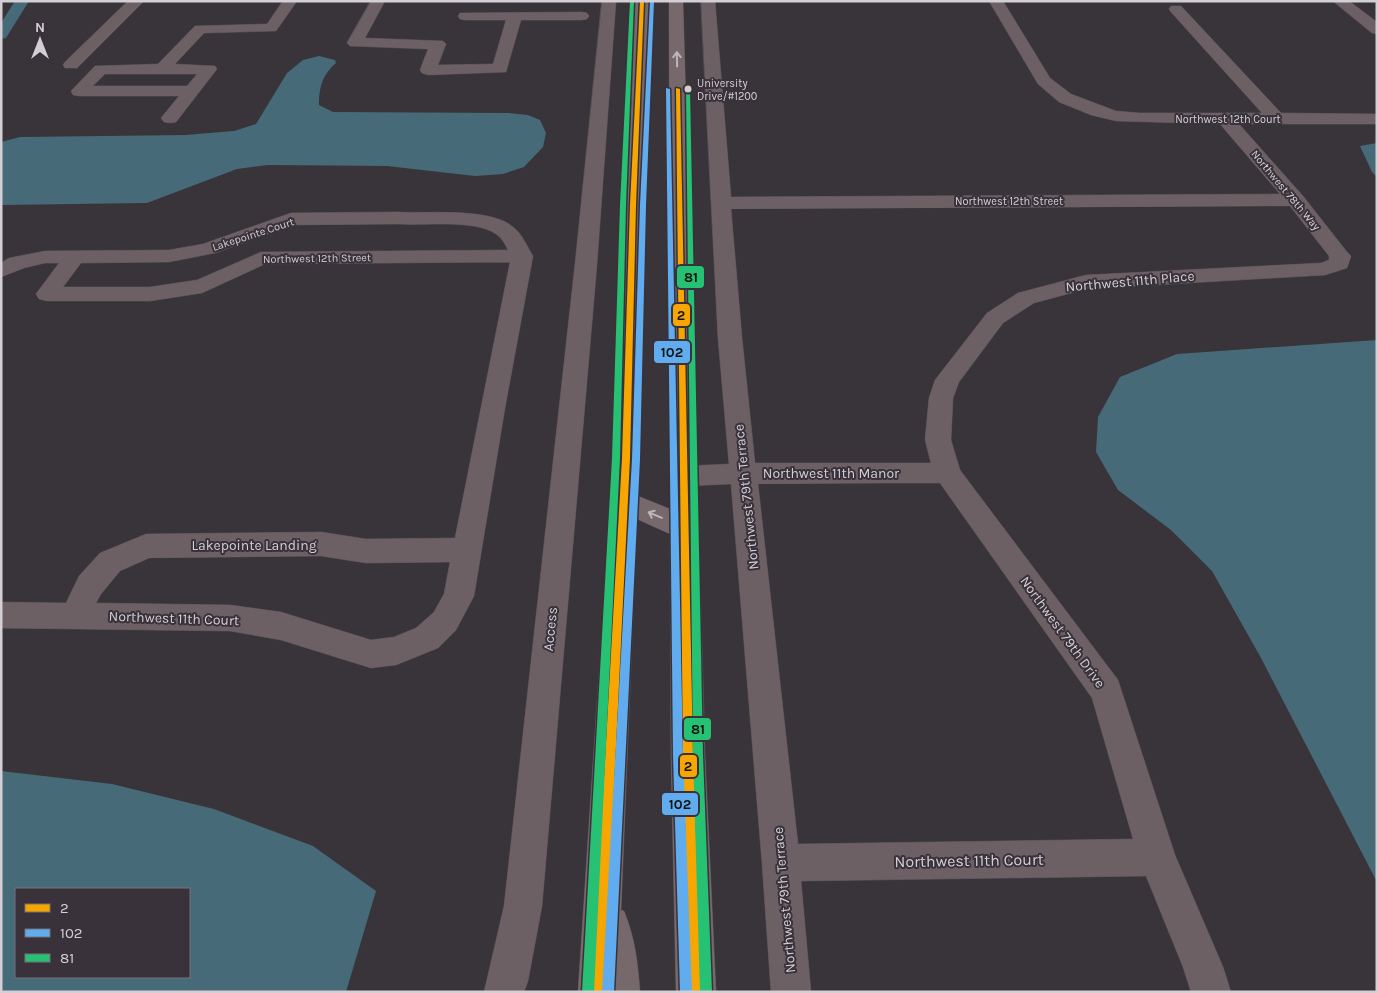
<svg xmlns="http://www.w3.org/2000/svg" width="1378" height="993" font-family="Karla,sans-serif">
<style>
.water{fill:#466a77;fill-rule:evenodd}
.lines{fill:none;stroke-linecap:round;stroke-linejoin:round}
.canal{fill:#466a77;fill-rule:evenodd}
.minor-casing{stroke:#535154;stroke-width:1}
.primary-casing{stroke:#535154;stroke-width:1}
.minor{fill:#6d6064;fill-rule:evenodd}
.primary{fill:#77686c;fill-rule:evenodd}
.bus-1-casing{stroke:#39323b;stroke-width:3}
.bus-2-casing{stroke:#39323b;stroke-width:3}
.bus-3-casing{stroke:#39323b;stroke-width:3}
.bus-1{fill:#f7a600;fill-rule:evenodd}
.bus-2{fill:#60acee;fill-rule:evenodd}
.bus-3{fill:#26c172;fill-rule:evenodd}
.oneway{stroke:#bdb5bb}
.bus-dot{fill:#d4cfd5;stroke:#39323b;stroke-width:2}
.labels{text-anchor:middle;stroke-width:4;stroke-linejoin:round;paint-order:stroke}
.far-bus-label{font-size:11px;fill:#d4cfd5;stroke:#39323b;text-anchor:start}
.far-street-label{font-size:11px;fill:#d4cfd5;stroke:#39323b}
.street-label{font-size:14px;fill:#d4cfd5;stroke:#39323b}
.near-street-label{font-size:16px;fill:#d4cfd5;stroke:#39323b}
.line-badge{stroke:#39323b;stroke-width:2}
.pale-badge-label{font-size:14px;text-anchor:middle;font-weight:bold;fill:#111}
</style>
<rect width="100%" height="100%" fill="#383439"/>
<g class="water">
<path d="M319,56l16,4 1,3c-14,12 -17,25 -17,42l14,7 175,1 20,2 12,5 6,13 -3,14 -19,20 -21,7 -28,2 -88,-10 -119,-1 -31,4 -90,34 -146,2v-63l19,-5 165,-2 49,-4 22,-7 31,-51 16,-13z"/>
<polygon points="1377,143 1377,177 1372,172 1360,146"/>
<polygon points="1377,340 1377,882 1261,658 1212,571 1171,530 1118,490 1096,452 1098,417 1120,377 1177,354"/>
<path d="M1,771l111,13 102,25 99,37 63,45 -30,101h-345zM16,889h173v88h-173z"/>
</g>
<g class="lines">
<polygon class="canal" points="15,1 29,1 6,38 1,39 1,23"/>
<defs>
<g id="minor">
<polygon points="128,1 144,1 77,68 65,68 63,65 65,62"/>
<path d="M283,1h14l-21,30 -72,2 -29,31 40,2 2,3 -41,53 -6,1 -6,-1 -3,-4 18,-22h-100l-6,-1 -2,-4 24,-25 63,-2 37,-38 72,-2zM105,74h92l-10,12h-94z"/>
<polygon points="371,1 385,1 365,38 443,41 446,44 438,65 493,64 506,20 465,20 460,19 458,16 460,13 582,12 587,13 589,16 587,19 582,20 521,20 506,72 428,75 422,73 420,70 428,49 350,46 347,43"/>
<polygon points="602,1 616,1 597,264 542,906 528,981 524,992 484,992 504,906 575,264"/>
<path d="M701,1h14l16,196 549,-3 -60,-70 -104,-3 -25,-6 -32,-13 -21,-18 -49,-83h14l47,77 21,16 45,17 24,2h122l-91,-101 -2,-3 2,-3h10l100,107 96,1v10h-138l64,72 44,56 4,4 -4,12 -22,7 -239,14 -52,14 -31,20 -44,59 -6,16 -2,42 9,30 158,210 57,175 48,112 8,25h-40l-8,-25 -37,-91 -345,5 10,111h-40l-9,-129 -31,-379 -46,2 -10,-3 -3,-7 3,-7 10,-3 44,-2 -11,-126zM1290,206l39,50v4l-8,3 -235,12 -68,18 -31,20 -52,67 -6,18 -4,42 6,23h-176l-13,-125 -11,-129zM881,483h59l152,215 41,141 -335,5 -40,-360z"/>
<polygon points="1333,1 1349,1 1377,22 1377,34 1372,33"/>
<path d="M398,212c30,2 92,-5 115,15 9,7 14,19 20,29l-28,152 -31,188 -18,34 -18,18 -42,17 -25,3 -90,-28 -51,-9 -229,-3v-26l65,1 13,-27 21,-23 46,-19 175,-2 45,7 89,-1 55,-276 -245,2 -63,29 -52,8h-103l-8,-2 -3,-5 23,-31h-14l-21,5 -23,9v-14l8,-5 36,-7 124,-1 34,-6 88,-31zM398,224c27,2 76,-5 98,10 6,4 9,10 12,16l-247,2 -64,28 -47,7h-87l18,-24 88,-1 46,-9 78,-28zM321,556l45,7 84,-1 -6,32 -10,18 -18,16 -22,9 -23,3 -90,-28 -51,-7 -134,-2 5,-9 19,-23 29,-13z"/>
</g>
<path id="primary" d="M635,1h14l-6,204 -5,291 32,13 -1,-508h14l15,524 2,3 -1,3 6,224 11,237h-40l-5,-237 -1,-221 -33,-15 -16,391 3,1c11,27 14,52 16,81h-62l35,-534 10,-253z"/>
</defs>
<use href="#minor" class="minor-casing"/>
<use href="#primary" class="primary-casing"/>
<use href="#minor" class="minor"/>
<use href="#primary" class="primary"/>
<defs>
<g id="bus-1">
<polygon points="640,1 644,1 636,205 630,458 604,992 592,992 622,458 630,205"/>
<polygon points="676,88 680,89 693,755 702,992 690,992 683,755"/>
</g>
<g id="bus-2">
<polygon points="650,1 654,1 646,205 640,459 614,992 602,992 632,459 640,205"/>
<polygon points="666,88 670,89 683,755 692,992 680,992 673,755"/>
</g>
<g id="bus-3">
<polygon points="630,1 634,1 626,205 620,458 594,992 582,992 612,458 620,205"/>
<polygon points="686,88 690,89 703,755 712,992 700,992 693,755"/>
</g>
</defs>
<use href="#bus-1" class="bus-1-casing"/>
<use href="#bus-2" class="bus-2-casing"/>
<use href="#bus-3" class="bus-3-casing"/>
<use href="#bus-1" class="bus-1"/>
<use href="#bus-2" class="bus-2"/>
<use href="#bus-3" class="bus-3"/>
</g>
<defs><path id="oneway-shaft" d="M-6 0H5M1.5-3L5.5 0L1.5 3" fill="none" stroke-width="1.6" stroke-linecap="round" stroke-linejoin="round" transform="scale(1.25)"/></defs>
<g class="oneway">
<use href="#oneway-shaft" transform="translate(677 59) rotate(-91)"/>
<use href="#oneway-shaft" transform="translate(655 515) rotate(-157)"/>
</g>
<circle class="bus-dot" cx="688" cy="89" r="4.5"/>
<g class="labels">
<g class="far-bus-label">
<text x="697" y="87">University<tspan x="697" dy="13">Drive/#1200</tspan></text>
</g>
<g class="far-street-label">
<text x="1228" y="123">Northwest 12th Court</text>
<text transform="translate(1286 190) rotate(50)" y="4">Northwest 78th Way</text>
<text x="1009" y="205">Northwest 12th Street</text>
<text transform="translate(253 234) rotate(-18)" y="4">Lakepointe Court</text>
<text transform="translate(317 258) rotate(-1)" y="4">Northwest 12th Street</text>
</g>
<g class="street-label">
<text transform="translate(1130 281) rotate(-5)" y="5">Northwest 11th Place</text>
<text x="831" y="478">Northwest 11th Manor</text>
<text transform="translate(746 497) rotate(-96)" y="5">Northwest 79th Terrace</text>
<text x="254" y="550">Lakepointe Landing</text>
<text transform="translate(174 618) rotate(2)" y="5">Northwest 11th Court</text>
<text transform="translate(550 629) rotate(-84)" y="5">Access</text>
<text transform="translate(1063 632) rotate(54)" y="5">Northwest 79th Drive</text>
<text transform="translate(784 900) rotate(-95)" y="5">Northwest 79th Terrace</text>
</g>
<g class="near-street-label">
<text transform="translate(969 860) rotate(-1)" y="6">Northwest 11th Court</text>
</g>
</g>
<g class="line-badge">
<rect x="676" y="265" width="29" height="24" rx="5" fill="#26c172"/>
<rect x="672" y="303" width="19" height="24" rx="5" fill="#f7a600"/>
<rect x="653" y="340" width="38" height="24" rx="5" fill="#60acee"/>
<rect x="683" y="717" width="29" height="24" rx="5" fill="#26c172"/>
<rect x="679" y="754" width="19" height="24" rx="5" fill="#f7a600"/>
<rect x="661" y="792" width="38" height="24" rx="5" fill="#60acee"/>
</g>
<g class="pale-badge-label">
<text x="691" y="282">81</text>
<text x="681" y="320">2</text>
<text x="672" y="357">102</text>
<text x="698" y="734">81</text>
<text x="688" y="771">2</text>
<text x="680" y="809">102</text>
</g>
<rect width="1378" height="993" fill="none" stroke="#d4cfd5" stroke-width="5"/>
<rect x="15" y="888" width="175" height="90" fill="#39323b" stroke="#777179"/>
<rect x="25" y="904" width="25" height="8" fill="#f7a600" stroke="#777179"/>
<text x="60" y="913" font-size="15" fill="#d4cfd5">2</text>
<rect x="25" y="929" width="25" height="8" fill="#60acee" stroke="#777179"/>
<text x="60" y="938" font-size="15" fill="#d4cfd5">102</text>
<rect x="25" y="954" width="25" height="8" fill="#26c172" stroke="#777179"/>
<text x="60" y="963" font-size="15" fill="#d4cfd5">81</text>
<g transform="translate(40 40)" stroke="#39323b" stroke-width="4" paint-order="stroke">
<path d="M0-4L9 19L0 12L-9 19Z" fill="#d4cfd5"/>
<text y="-8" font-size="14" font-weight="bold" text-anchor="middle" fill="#d4cfd5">N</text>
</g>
</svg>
